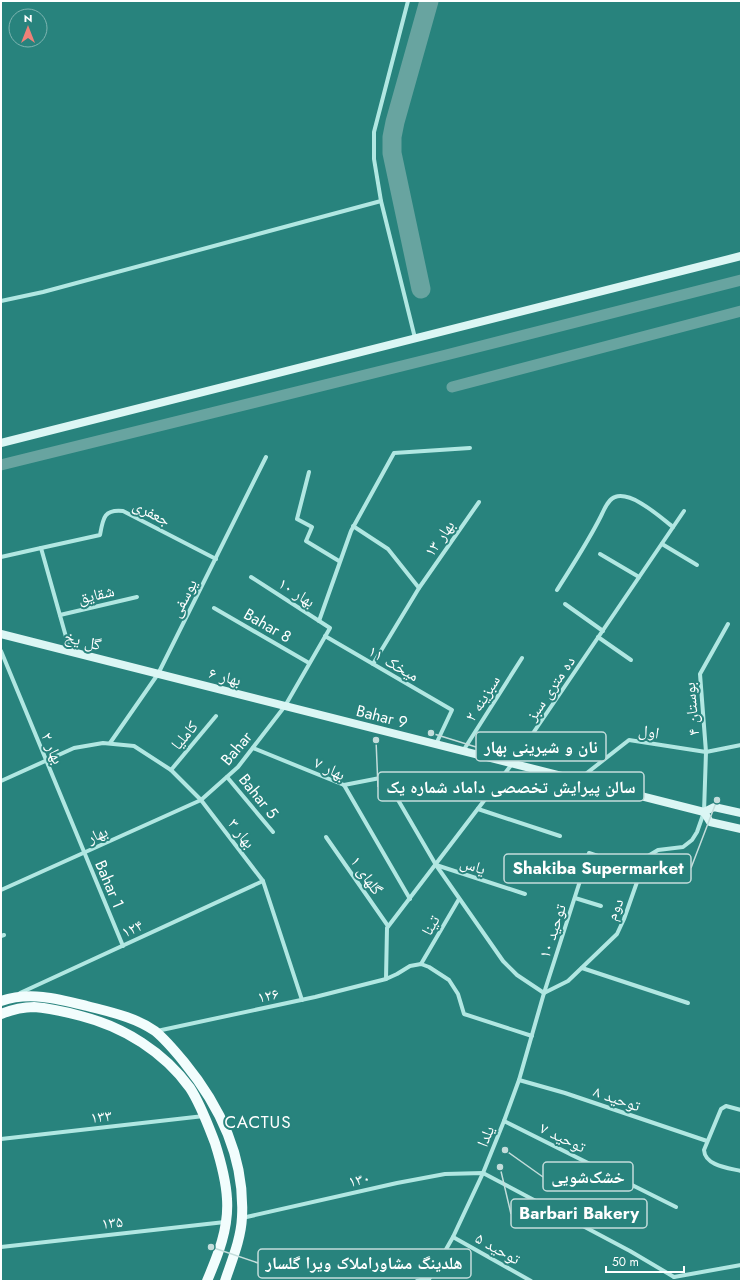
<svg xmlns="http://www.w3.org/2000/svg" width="742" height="1282" font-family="Jost,'Noto Naskh Arabic',sans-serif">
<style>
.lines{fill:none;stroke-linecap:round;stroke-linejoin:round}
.canal{stroke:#68a4a0;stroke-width:11}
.river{stroke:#68a4a0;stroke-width:19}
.minor{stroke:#b1e7e2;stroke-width:4}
.secondary{stroke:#dbf6f4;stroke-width:8}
.primary{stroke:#f2fdfd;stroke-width:10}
.labels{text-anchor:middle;stroke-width:4;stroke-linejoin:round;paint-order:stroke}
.street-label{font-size:16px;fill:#fff;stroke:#28837d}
.neighbourhood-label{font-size:17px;letter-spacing:1px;fill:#fff;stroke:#28837d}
.leader{fill:none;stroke:#c3dddb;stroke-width:1.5}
.callout-dot{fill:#c3dddb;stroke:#28837d;stroke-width:1.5}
.callout{fill:#28837d;stroke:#c3dddb;stroke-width:1.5}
.callout-label{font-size:17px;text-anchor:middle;font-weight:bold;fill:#fff}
</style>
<rect width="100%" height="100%" fill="#28837d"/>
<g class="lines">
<g class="canal">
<polyline points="452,387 741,311"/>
<polyline points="1,465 446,355 741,280"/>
</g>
<polyline class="river" points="421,289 392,153 392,137 395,122 429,1"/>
<g class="minor">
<polyline points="408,1 374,132 374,159 381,201 415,338"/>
<polyline points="1,301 43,292 381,201"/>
<polyline points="309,472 297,519 312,527 306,541 339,561"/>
<polyline points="353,526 388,549 419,588"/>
<polyline points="662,544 697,565"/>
<path d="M41,548l59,-13c3,-17 4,-26 23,-24l93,48"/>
<polyline points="600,554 639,577"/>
<polyline points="1,557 41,548 70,651"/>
<path d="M557,590c15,-24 31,-48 44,-74 3,-6 7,-17 14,-19 17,-6 45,20 58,30"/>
<polyline points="565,604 603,631"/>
<polyline points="214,608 309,663"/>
<polyline points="60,615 137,597"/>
<polyline points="319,621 351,531 394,453 470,448"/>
<polyline points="325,636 452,710 436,744"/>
<polyline points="598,637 631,660"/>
<polyline points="1,651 123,946"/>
<polyline points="373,664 419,588 479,502"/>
<polyline points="110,743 158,674 266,457"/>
<polyline points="253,748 344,785 410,899"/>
<polyline points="463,751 522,658"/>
<polyline points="171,770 216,716"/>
<polyline points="227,777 273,832"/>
<polyline points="578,780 629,740 706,752 741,745"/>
<polyline points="1,781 74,748 103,743 134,746 171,770 201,800 263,881 302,1000"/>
<polyline points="344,785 380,778 384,779 387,781 436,865 503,961 517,975 544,993"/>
<polyline points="478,809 560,836"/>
<polyline points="326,837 388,926"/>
<polyline points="436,865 525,894"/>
<polyline points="1,890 201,800 238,767 285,706 330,628 251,577"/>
<polyline points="575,898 601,906"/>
<polyline points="1,936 4,935"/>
<polyline points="421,964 459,899"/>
<polyline points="582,968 688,1003"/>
<polyline points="386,979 387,928 512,764 684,511"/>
<polyline points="20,993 263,881"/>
<polyline points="544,993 568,981 617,934 624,919 643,865 648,856 658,850 683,847 692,840 697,832 704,812 706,752 700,674 728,624"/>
<polyline points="157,1031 315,997 386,979 397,974 410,966 421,964 429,967 449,980 458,994 464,1014 532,1036"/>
<polyline points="519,1080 565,1093 707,1141"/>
<path d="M741,1110l-15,-4 -5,3 -17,41c1,16 25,18 37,21"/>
<polyline points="504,1121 676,1207"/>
<polyline points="1,1139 204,1116"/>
<polyline points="242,1218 397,1183 445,1174 483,1173 630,1251 674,1277"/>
<polyline points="453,1237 531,1281"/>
<polyline points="1,1247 225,1222"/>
<polyline points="674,1277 741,1265"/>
<polyline points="417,1281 429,1278"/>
<polyline points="428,1281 453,1237 483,1173 504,1121 519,1080 544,993 589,853 621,864"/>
</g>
<g class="secondary">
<polyline points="1,443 741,256"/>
<polyline points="1,634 704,812 714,807 741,813"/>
<polyline points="704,812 710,822 741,829"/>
</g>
<g class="primary">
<path d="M1,1001c29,-10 58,-2 86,5 23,6 48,11 68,25 11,9 20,20 29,31 36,44 61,96 58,155 -1,22 -10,43 -17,64"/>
<path d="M1,1014c10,-4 22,-7 33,-7 15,1 32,5 47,9 43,11 83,36 109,72 11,17 18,37 25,55 6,19 11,37 12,56 2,29 -9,56 -20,82"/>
</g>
</g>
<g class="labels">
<g class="street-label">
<text transform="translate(152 512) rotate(27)" y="6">جعفری</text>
<text transform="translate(439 538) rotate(-55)" y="6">بهار ۱۳</text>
<text transform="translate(297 592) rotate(33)" y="6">بهار ۱۰</text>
<text transform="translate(96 594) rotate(-13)" y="6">شقایق</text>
<text transform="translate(183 598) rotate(-63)" y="6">یوسفی</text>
<text transform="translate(268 625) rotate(30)" y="6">Bahar 8</text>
<text transform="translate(83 640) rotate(14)" y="6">گل یخ</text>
<text transform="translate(394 663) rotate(30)" y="6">میخک ۱۱</text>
<text transform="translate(225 676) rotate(14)" y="6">بهار ۶</text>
<text transform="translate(550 688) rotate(-56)" y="6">ده متری سبز</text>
<text transform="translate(482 698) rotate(-58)" y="6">سبزینه ۲</text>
<text transform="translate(691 709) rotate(-95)" y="6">بوستان ۴</text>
<text transform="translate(382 716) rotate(14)" y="6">Bahar 9</text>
<text transform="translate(649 731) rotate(9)" y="6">اول</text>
<text transform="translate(184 735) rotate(-50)" y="6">کاملیا</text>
<text transform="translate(53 748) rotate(67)" y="6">بهار ۲</text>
<text transform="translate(236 748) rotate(-50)" y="6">Bahar</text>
<text transform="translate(330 768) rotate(26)" y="6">بهار ۷</text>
<text transform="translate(259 796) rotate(51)" y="6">Bahar 5</text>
<text transform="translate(242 833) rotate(52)" y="6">بهار ۳</text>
<text transform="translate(97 834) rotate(-24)" y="6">بهار</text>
<text transform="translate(473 865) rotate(18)" y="6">یاس</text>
<text transform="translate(367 875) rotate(55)" y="6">گلهای ۱</text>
<text transform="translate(110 884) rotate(67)" y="6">Bahar 1</text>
<text transform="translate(614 909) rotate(-68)" y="6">دوم</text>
<text transform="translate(430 925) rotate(-60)" y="6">تینا</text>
<text transform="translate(132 928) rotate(-25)" y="6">۱۲۴</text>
<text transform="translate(552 931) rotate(-72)" y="6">توحید ۱۰</text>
<text transform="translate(268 995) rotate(-12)" y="6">۱۲۶</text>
<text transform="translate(617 1098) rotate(19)" y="6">توحید ۸</text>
<text transform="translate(101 1116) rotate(-6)" y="6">۱۳۳</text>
<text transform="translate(485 1136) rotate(-68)" y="6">یلدا</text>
<text transform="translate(563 1137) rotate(26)" y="6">توحید ۷</text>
<text transform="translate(359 1179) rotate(-13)" y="6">۱۳۰</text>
<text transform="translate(112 1222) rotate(-6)" y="6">۱۳۵</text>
<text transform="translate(498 1248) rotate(29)" y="6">توحید ۵</text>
</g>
<g class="neighbourhood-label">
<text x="258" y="1128">CACTUS</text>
</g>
</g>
<path class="leader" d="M431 733L476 747M376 740L378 787M717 800L691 868M505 1150L543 1177M500 1167L511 1214M211 1247L258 1263"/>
<g class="callout-dot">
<circle cx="431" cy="733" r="4"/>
<circle cx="376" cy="740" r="4"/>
<circle cx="717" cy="800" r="4"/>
<circle cx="505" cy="1150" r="4"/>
<circle cx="500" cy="1167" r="4"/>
<circle cx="211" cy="1247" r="4"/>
</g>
<g class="callout">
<rect x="476" y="732" width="130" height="29" rx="4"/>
<rect x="378" y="772" width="266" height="29" rx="4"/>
<rect x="504" y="854" width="187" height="29" rx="4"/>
<rect x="543" y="1162" width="90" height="29" rx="4"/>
<rect x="511" y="1199" width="136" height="29" rx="4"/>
<rect x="258" y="1249" width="213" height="29" rx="4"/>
</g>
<g class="callout-label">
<text x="541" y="753">نان و شیرینی بهار</text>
<text x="511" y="793">سالن پیرایش تخصصی داماد شماره یک</text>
<text x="598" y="874">Shakiba Supermarket</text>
<text x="588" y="1183">خشک‌شویی</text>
<text x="579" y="1219">Barbari Bakery</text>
<text x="364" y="1269">هلدینگ مشاوراملاک ویرا گلسار</text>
</g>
<rect width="742" height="1282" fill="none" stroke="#ffffff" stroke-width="4"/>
<g transform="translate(28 28)"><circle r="19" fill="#28837d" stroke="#7eb5b1"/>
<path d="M0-3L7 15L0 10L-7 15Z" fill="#ee8178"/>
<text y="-6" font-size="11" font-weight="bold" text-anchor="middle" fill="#ffffff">N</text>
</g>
<path d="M606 1266v6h78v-6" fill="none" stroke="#ffffff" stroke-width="2"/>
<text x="612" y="1266" font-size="12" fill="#ffffff" stroke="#28837d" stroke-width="3" paint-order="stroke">50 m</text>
</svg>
